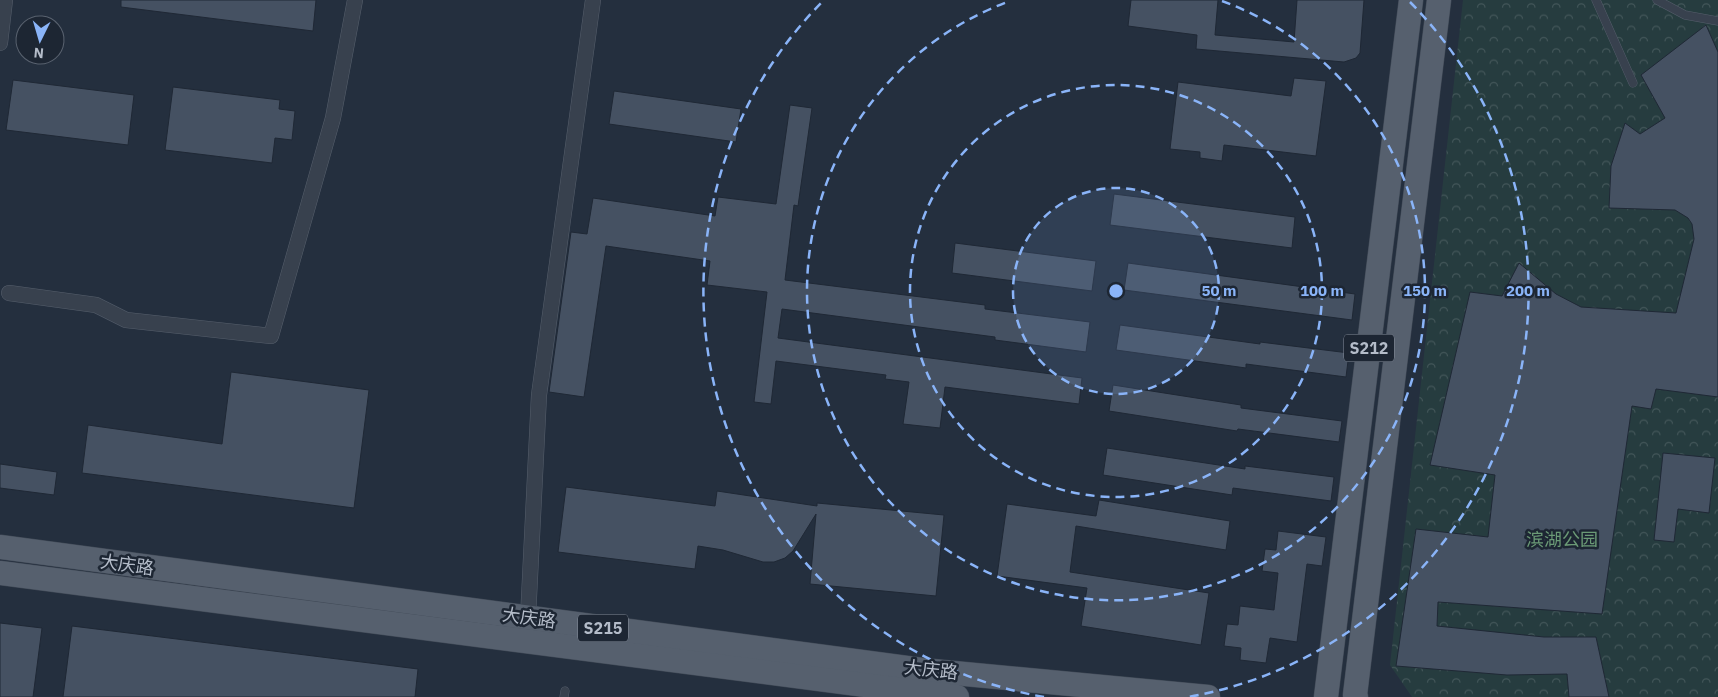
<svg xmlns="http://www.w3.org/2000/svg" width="1718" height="697" font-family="'IBM Plex Sans','Noto Sans SC',sans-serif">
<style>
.forest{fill:url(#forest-crowns)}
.building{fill:#455162;stroke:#1f2835}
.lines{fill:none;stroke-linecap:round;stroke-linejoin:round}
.lane-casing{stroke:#565f6c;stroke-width:9}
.street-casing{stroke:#565f6c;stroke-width:16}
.primary-casing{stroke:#414a57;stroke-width:25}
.lane{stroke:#38414e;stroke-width:8}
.street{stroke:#38414e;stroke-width:15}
.primary{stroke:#56606e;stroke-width:24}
.ring{fill:none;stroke:#8ab4f8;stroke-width:2.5;stroke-dasharray:9 6}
.labels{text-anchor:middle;stroke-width:5;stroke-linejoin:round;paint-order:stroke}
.shield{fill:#1d2633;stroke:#878f9c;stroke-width:1}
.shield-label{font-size:16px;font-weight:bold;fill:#b4bcc9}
.park-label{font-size:18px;fill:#6b9a76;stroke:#1d2633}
.street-label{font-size:18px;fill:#b4bcc9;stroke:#1d2633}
.centre{fill:#8ab4f8;stroke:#1d2633;stroke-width:2.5}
.ring-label{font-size:15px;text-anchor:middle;font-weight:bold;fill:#8ab4f8;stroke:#1d2633;stroke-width:5;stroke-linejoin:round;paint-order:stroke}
</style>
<defs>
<pattern id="forest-crowns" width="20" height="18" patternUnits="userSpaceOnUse" patternTransform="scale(1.25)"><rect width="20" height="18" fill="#263c3f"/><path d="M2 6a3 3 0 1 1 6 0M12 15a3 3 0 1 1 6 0" fill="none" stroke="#435659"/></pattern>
</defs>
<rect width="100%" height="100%" fill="#242f3e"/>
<polygon class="forest" points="1463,0 1718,0 1718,697 1412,697 1390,665"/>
<g class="building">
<polygon points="121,0 316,0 313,31 121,7"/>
<polygon points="1131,0 1218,0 1215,35 1294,42 1297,0 1364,0 1360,53 1356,58 1344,62 1196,49 1197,35 1128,26"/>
<polygon points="1706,25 1718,52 1718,397 1656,389 1651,409 1632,406 1602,614 1438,602 1437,626 1544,637 1596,637 1609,697 1569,697 1567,674 1507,675 1396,666 1416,529 1488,537 1495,475 1430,465 1470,292 1502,296 1519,263 1556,294 1581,307 1676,313 1694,239 1692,224 1688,218 1675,210 1609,208 1611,166 1625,123 1640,134 1665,118 1641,75"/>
<polygon points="1294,78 1326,81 1316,156 1224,145 1222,161 1200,158 1200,152 1170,149 1178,82 1291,96"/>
<polygon points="13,80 134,95 128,145 6,130"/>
<polygon points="173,87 280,100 279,109 295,111 292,140 275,138 272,163 165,150"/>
<polygon points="614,91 741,109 736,142 609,124"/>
<polygon points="790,105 812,108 798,206 794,205 785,280 985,305 985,309 1090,322 1086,352 995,340 995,337 782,309 778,338 1082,378 1079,404 945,387 940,428 903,424 909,382 885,379 886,375 776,361 771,404 754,402 767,292 707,285 710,261 606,246 584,397 549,392 571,232 587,234 593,198 715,216 718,197 776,204"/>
<polygon points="1114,194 1295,217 1292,248 1110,225"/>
<polygon points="955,243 1096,261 1092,291 952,273"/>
<polygon points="1128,263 1355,294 1352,320 1124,290"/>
<polygon points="1120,325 1260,344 1260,342 1349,353 1346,377 1246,364 1246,368 1116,350"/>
<polygon points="231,372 369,390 354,508 82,473 88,425 222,444"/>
<polygon points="1113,385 1241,405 1241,408 1342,421 1339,442 1238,429 1237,431 1109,411"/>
<polygon points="1107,448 1245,469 1245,466 1334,477 1331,501 1233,488 1232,495 1103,475"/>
<polygon points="1663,453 1715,458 1709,513 1678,509 1674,542 1654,540"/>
<polygon points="0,464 57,472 54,495 0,488"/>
<polygon points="566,487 715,506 717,491 817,506 817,503 944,515 936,596 810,584 816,514 793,551 785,558 774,562 763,562 723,550 698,546 695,569 558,552"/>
<polygon points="1099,500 1230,521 1226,550 1076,526 1070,572 1209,593 1201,645 1081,626 1087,588 997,576 1007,504 1096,516"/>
<polygon points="1278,531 1326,537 1322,566 1307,564 1297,642 1270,638 1266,663 1240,660 1241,648 1224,646 1227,624 1238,625 1240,606 1274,610 1278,573 1262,571 1265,549 1276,550"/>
<polygon points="0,623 42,628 33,697 0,697"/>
<polygon points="72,626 418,669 415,697 63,697"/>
</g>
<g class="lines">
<defs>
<g id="lane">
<polyline points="1596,0 1633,83"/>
<polyline points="1657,0 1685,15 1718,21"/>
<polyline points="564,697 565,691"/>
</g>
<g id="street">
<polyline points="0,43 5,0"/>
<polyline points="9,293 96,305 126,320 271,336 333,118 355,0"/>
<polyline points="528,618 539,395 593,0"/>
</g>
<g id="primary">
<polyline points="0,547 922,670 1208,697"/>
<polyline points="0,573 957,697"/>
<polyline points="1326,697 1411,0"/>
<polyline points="1356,697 1355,695 1439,0"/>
</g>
</defs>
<use href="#lane" class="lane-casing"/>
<use href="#street" class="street-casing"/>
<use href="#primary" class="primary-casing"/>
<use href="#lane" class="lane"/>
<use href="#street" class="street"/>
<use href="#primary" class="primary"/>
</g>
<circle cx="1116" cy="291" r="103" fill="#8ab4f8" fill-opacity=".12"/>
<g class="ring">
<circle cx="1116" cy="291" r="103"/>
<circle cx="1116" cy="291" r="206"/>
<path d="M1222 1A309 309 0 1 1 1010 1"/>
<path d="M1044 697A412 412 0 0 1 822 2M1410 2A412 412 0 0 1 1188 697"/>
</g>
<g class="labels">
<g class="shield">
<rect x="1344" y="334.5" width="50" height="27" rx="4"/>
<rect x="578" y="614.5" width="50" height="27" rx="4"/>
</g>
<g class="shield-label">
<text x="1369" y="354">S212</text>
<text x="603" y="634">S215</text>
</g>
<g class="park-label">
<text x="1562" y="546">滨湖公园</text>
</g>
<g class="street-label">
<text transform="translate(127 565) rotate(8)" y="6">大庆路</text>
<text transform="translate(529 618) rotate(8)" y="6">大庆路</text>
<text transform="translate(931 670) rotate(6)" y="6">大庆路</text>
</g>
</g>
<circle cx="1116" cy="291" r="8" class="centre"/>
<g class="ring-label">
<text x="1219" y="296">50 m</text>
<text x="1322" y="296">100 m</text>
<text x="1425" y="296">150 m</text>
<text x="1528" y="296">200 m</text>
</g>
<g transform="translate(40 40) rotate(185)"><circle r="24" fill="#1d2633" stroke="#59626f"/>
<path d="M0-4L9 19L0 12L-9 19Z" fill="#8ab4f8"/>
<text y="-8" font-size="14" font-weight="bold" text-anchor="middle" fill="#b4bcc9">N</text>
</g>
</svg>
